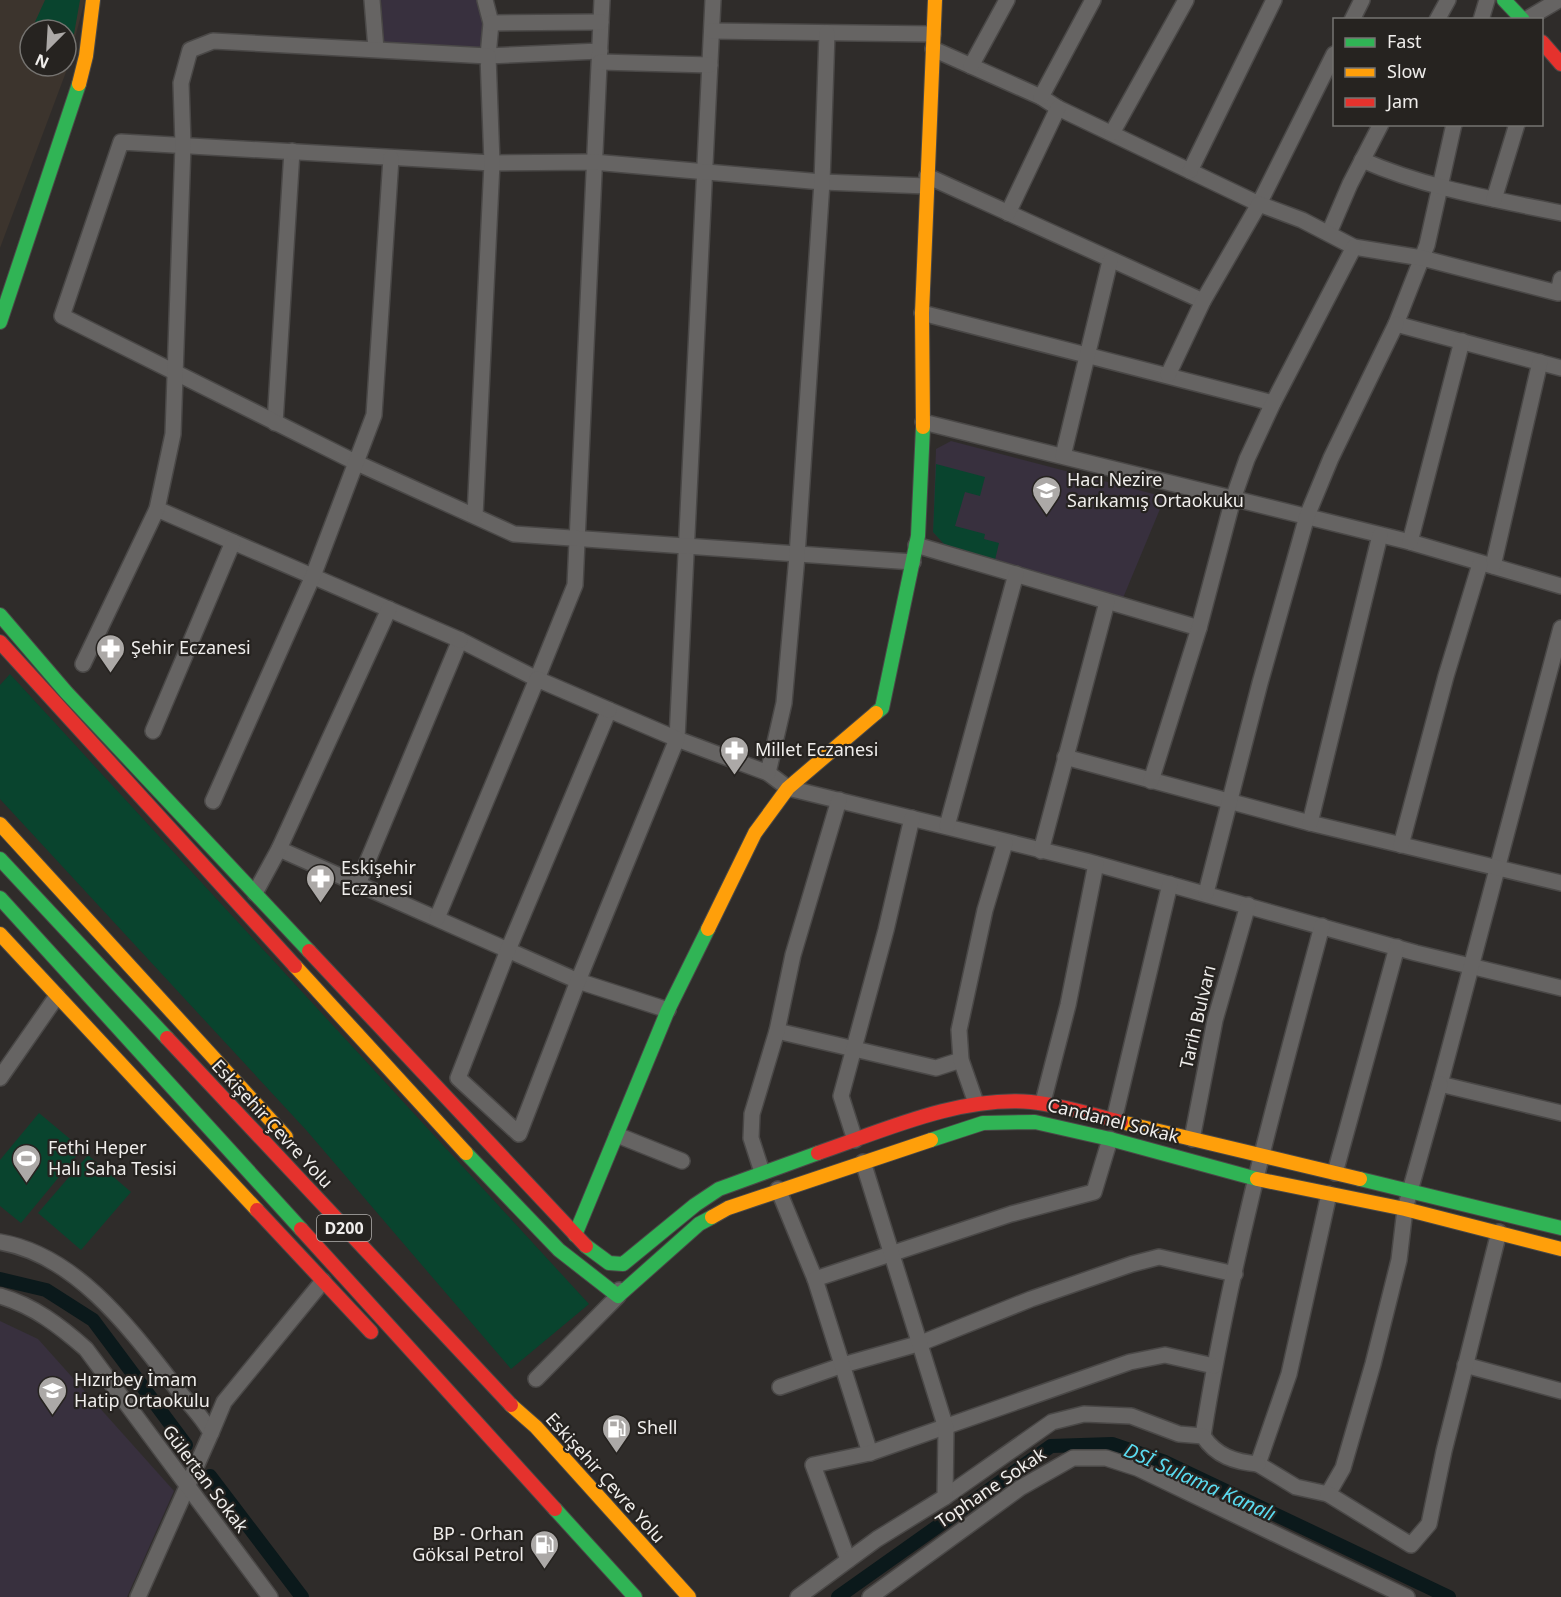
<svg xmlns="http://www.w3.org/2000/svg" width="1561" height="1597" font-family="'Noto Sans',sans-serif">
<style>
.built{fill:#3c342d;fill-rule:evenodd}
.education{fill:#38303e}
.green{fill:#09442e}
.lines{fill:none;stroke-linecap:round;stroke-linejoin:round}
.canal{stroke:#0b191b;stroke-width:14}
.street-casing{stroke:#4a4847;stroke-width:18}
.fast-casing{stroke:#4a4847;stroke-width:16}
.slow-casing{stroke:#4a4847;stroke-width:16}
.jam-casing{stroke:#4a4847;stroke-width:16}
.street{stroke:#666463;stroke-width:15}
.fast{stroke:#30b455;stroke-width:14}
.slow{stroke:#ff9f0a;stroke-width:14}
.jam{stroke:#e5322d;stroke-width:14}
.labels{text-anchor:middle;stroke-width:4.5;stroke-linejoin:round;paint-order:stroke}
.shield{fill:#262320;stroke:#b3b0ae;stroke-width:1.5}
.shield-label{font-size:16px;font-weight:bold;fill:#efedeb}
.poi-label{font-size:18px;fill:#efedeb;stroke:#262320;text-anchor:start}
.street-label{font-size:18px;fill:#efedeb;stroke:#262320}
.water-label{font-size:20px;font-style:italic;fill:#5adbf0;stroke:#262320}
</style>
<rect width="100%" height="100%" fill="#2f2c2a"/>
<path class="built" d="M0,0h85l-19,72 -66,176zM30,30h36v36h-36z"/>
<g class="education">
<polygon points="381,0 477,0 482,21 482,48 384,42"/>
<polygon points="951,441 1165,497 1123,598 944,544 933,532 936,449"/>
<polygon points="0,1321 38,1339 174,1491 127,1597 0,1597"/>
</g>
<g class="green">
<polygon points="45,0 80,0 74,34 67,36 66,30 54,30 35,22"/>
<polygon points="936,464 985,477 980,496 965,492 955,526 985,534 984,539 999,543 995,560 944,544 933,532"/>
<polygon points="10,674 589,1304 511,1369 307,1131 0,799 0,685"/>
<polygon points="39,1113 82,1149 21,1223 0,1206 0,1160"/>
<polygon points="88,1155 131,1192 81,1250 38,1213"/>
</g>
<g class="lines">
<g class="canal">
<polyline points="0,1279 46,1290 93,1320 186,1445"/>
<polyline points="210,1476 302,1597"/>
<polyline points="838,1597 1051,1446 1112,1444 1165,1462 1449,1597"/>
</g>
<defs>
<g id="street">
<polyline points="372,0 376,49"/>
<polyline points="485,0 491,23 488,56 600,51"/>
<polyline points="602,0 575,585 537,679 460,640 358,884 578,981 668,1010"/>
<polyline points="713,0 677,739 768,773 788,788 1086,861 1416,953 1561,988"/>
<polyline points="1352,20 1362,0"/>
<polyline points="1437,20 1448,0"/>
<polyline points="1481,20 1487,0"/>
<polyline points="1525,20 1559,0"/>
<polyline points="491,23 601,22"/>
<polyline points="712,31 933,34"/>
<polyline points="933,49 1041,97 1058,108 1259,204 1334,54"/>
<polyline points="600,62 710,65"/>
<polyline points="971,66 1007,0"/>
<polyline points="1041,97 1093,0"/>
<polyline points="1454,124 1427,245 1396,324 1561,368"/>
<polyline points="1112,133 1186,0"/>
<path d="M1362,160c64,28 131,39 199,53"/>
<polyline points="1190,171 1274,0"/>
<polyline points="927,176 1203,301"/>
<polyline points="1494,199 1517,124"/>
<polyline points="1008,213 1058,108"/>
<polyline points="1329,233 1350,184 1381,124"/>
<polyline points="922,313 1273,403"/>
<polyline points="1168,375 1203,301 1259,204 1302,220 1354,247 1422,258 1558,293 1561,279"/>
<polyline points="923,422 1410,542 1561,586"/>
<polyline points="275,423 292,151"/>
<polyline points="1063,456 1110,261"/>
<polyline points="157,509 460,640"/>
<polyline points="1410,542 1462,341"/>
<polyline points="916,545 1199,628"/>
<polyline points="913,562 514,534 357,463 62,316 121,142 492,163 593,162 822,182 927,186"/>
<polyline points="1493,566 1540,362"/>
<polyline points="1561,628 1440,1084 1561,1113"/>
<polyline points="83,664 157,509 173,434 183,145 181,83 190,50 213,41 488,56 492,163 475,516"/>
<polygon points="609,710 677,739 578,981 519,1134 458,1078 508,950"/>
<polyline points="153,731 233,542"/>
<polyline points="1065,757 1310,823 1561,883"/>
<polyline points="768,773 784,703 797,556 822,182 827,33"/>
<polyline points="1151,781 1199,628 1233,499 1247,459 1273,403 1354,247"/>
<polyline points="213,801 313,576 374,415 391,158"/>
<polyline points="1310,823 1380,535"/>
<polyline points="947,826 1016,574"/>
<polyline points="1401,845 1446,676 1480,564"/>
<polyline points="279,849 358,884"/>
<polyline points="1041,851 1107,602"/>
<polyline points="255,893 279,849 389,609"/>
<polyline points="1206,893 1260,683 1307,516 1331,458 1396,324"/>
<polyline points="437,918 537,679 609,710"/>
<polyline points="777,1031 936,1068 961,1060"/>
<polyline points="0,1078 57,996"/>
<polyline points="1043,1102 1068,1005 1096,864"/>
<polyline points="976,1103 961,1060 959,1030 985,910 1005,843"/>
<polyline points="1114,1120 1170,884"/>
<polyline points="617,1135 682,1161"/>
<polyline points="1192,1139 1215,1020 1248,905"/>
<polyline points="855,1140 841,1096 886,930 912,818"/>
<polyline points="762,1172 751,1138 752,1114 777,1031 793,955 839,800"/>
<polyline points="1335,1173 1397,947"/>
<polyline points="778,1189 815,1279"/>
<polyline points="1329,1194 1289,1374 1258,1464 1296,1487 1328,1494 1343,1468 1373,1364 1399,1260 1405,1209 1440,1084"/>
<path d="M0,1242c77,13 132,89 177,147 11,14 26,28 34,44l-73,164"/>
<path d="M0,1296c34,10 60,30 86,53l184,248"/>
<polyline points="1465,1365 1561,1391"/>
<polyline points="536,1379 618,1296 619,1290"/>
<polyline points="780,1387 843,1365 921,1343 1031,1299 1132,1264 1159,1257 1235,1274"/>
<polyline points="211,1433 224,1402 323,1281"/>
<path d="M1203,1436c27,-173 74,-342 119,-510"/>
<polyline points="870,1453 815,1279 1011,1214 1094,1192 1110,1139"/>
<polyline points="1328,1494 1411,1545 1429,1524 1444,1451 1499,1232"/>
<path d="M945,1497l107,-75 32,-8 47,2 48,18 24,2c13,20 32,26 55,28"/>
<polyline points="848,1560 813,1465 870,1453 1130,1362 1165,1355 1214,1366"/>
<polyline points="798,1597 877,1539 945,1497 946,1428 863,1162"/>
<polyline points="870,1597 1020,1488 1073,1458 1106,1458 1137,1468 1407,1597"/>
</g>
<g id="fast">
<polyline points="1504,0 1523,20"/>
<polyline points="0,322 79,84"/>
<polyline points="0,615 66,692 309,951"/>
<polyline points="876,713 882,708 918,536 923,427"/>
<polyline points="0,859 167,1038"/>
<polyline points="0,898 301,1229"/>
<polyline points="931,1140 983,1123 1035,1122 1110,1139 1257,1179"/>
<polyline points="466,1153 559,1250 618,1296 699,1224 712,1217"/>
<polyline points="1360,1179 1561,1228"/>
<polyline points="575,1235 668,1010 708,929"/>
<polyline points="586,1246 609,1263 623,1264 695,1205 719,1189 818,1153"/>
<polyline points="555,1509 635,1597"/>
</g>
<g id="slow">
<polyline points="79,84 86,56 93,0"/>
<polyline points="923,427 922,313 935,0"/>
<polyline points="0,824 286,1137"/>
<polyline points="708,929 755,833 788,788 876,713"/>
<polyline points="0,934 257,1210"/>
<polyline points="295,966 466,1153"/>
<polyline points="1121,1122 1360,1179"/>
<polyline points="1257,1179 1405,1209 1561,1249"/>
<polyline points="712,1217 728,1208 931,1140"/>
<polyline points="511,1405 536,1427 689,1597"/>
</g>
<g id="jam">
<polyline points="1542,42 1561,64"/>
<polyline points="0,642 295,966"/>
<polyline points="309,951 586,1246"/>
<polyline points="167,1038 511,1405"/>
<path d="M818,1153c67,-23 141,-57 213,-51 31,3 61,13 90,20"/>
<polyline points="257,1210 371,1332"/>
<polyline points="301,1229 555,1509"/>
</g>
</defs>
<use href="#street" class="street-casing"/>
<use href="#fast" class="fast-casing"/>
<use href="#slow" class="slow-casing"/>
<use href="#jam" class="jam-casing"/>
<use href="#street" class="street"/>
<use href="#fast" class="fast"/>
<use href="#slow" class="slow"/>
<use href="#jam" class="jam"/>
</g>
<defs>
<symbol id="school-pin" viewBox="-11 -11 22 30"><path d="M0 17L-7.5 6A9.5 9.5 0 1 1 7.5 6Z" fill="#aca9a7" stroke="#262320"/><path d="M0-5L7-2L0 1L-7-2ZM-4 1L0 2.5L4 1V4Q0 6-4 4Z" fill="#fff"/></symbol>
<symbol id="pharmacy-pin" viewBox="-11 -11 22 30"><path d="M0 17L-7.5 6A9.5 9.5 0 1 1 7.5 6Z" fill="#aca9a7" stroke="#262320"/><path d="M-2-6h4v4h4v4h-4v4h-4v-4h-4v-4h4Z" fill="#fff"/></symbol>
<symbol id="stadium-pin" viewBox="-11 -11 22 30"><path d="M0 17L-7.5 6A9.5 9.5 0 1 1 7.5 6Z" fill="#aca9a7" stroke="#262320"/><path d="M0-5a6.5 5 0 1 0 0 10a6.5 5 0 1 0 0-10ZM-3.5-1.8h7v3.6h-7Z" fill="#fff"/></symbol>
<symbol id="fuel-pin" viewBox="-11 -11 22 30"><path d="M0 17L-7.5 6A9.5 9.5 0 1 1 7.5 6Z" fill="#aca9a7" stroke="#262320"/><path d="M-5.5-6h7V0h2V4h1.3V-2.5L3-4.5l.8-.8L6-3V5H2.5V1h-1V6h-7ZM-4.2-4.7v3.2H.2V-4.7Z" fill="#fff"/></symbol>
</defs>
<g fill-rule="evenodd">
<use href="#school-pin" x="1030" y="474" width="33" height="45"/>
<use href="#pharmacy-pin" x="94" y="632" width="33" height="45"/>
<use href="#pharmacy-pin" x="718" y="734" width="33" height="45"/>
<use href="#pharmacy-pin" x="304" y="862" width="33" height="45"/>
<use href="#stadium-pin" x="10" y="1142" width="33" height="45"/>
<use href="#school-pin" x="36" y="1374" width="33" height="45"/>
<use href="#fuel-pin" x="600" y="1412" width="33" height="45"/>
<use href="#fuel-pin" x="528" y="1528" width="33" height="45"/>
</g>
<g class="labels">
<rect class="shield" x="317" y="1215" width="54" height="26" rx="4.5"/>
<g class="shield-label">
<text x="344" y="1234">D200</text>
</g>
<g class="poi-label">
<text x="1067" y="486">Hacı Nezire<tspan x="1067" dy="21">Sarıkamış Ortaokuku</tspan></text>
<text x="131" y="654">Şehir Eczanesi</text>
<text x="755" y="756">Millet Eczanesi</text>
<text x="341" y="874">Eskişehir<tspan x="341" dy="21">Eczanesi</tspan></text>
<text x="48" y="1154">Fethi Heper<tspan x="48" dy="21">Halı Saha Tesisi</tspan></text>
<text x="74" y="1386">Hızırbey İmam<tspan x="74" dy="21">Hatip Ortaokulu</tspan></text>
<text x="637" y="1434">Shell</text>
<text x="524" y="1540" text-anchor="end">BP - Orhan<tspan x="524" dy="21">Göksal Petrol</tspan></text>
</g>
<g class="street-label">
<text transform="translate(1198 1017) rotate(-77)" y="6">Tarih Bulvarı</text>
<text transform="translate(1113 1121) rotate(14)" y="6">Candanel Sokak</text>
<text transform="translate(272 1124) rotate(47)" y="6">Eskişehir Çevre Yolu</text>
<text transform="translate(605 1478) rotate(48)" y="6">Eskişehir Çevre Yolu</text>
<text transform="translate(205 1479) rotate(53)" y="6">Gülertan Sokak</text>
<text transform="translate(991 1488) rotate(-34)" y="6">Tophane Sokak</text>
</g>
<g class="water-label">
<text transform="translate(1200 1482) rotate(24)" y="7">DSİ Sulama Kanalı</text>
</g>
</g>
<rect x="1333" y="18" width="210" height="108" fill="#262320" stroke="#767471" stroke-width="1.5"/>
<rect x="1345" y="38" width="30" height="9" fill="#30b455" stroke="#767471" stroke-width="1.5"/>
<text x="1387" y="48" font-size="18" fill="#efedeb">Fast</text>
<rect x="1345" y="68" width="30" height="9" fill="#ff9f0a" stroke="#767471" stroke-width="1.5"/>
<text x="1387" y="78" font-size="18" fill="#efedeb">Slow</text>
<rect x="1345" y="98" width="30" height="9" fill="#e5322d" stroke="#767471" stroke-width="1.5"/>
<text x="1387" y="108" font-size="18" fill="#efedeb">Jam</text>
<g transform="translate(48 48) rotate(204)"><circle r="28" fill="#262320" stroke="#767471" stroke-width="1.5"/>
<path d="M0-4.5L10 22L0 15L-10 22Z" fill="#aca9a7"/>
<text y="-9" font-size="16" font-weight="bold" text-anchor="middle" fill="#efedeb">N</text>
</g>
</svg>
